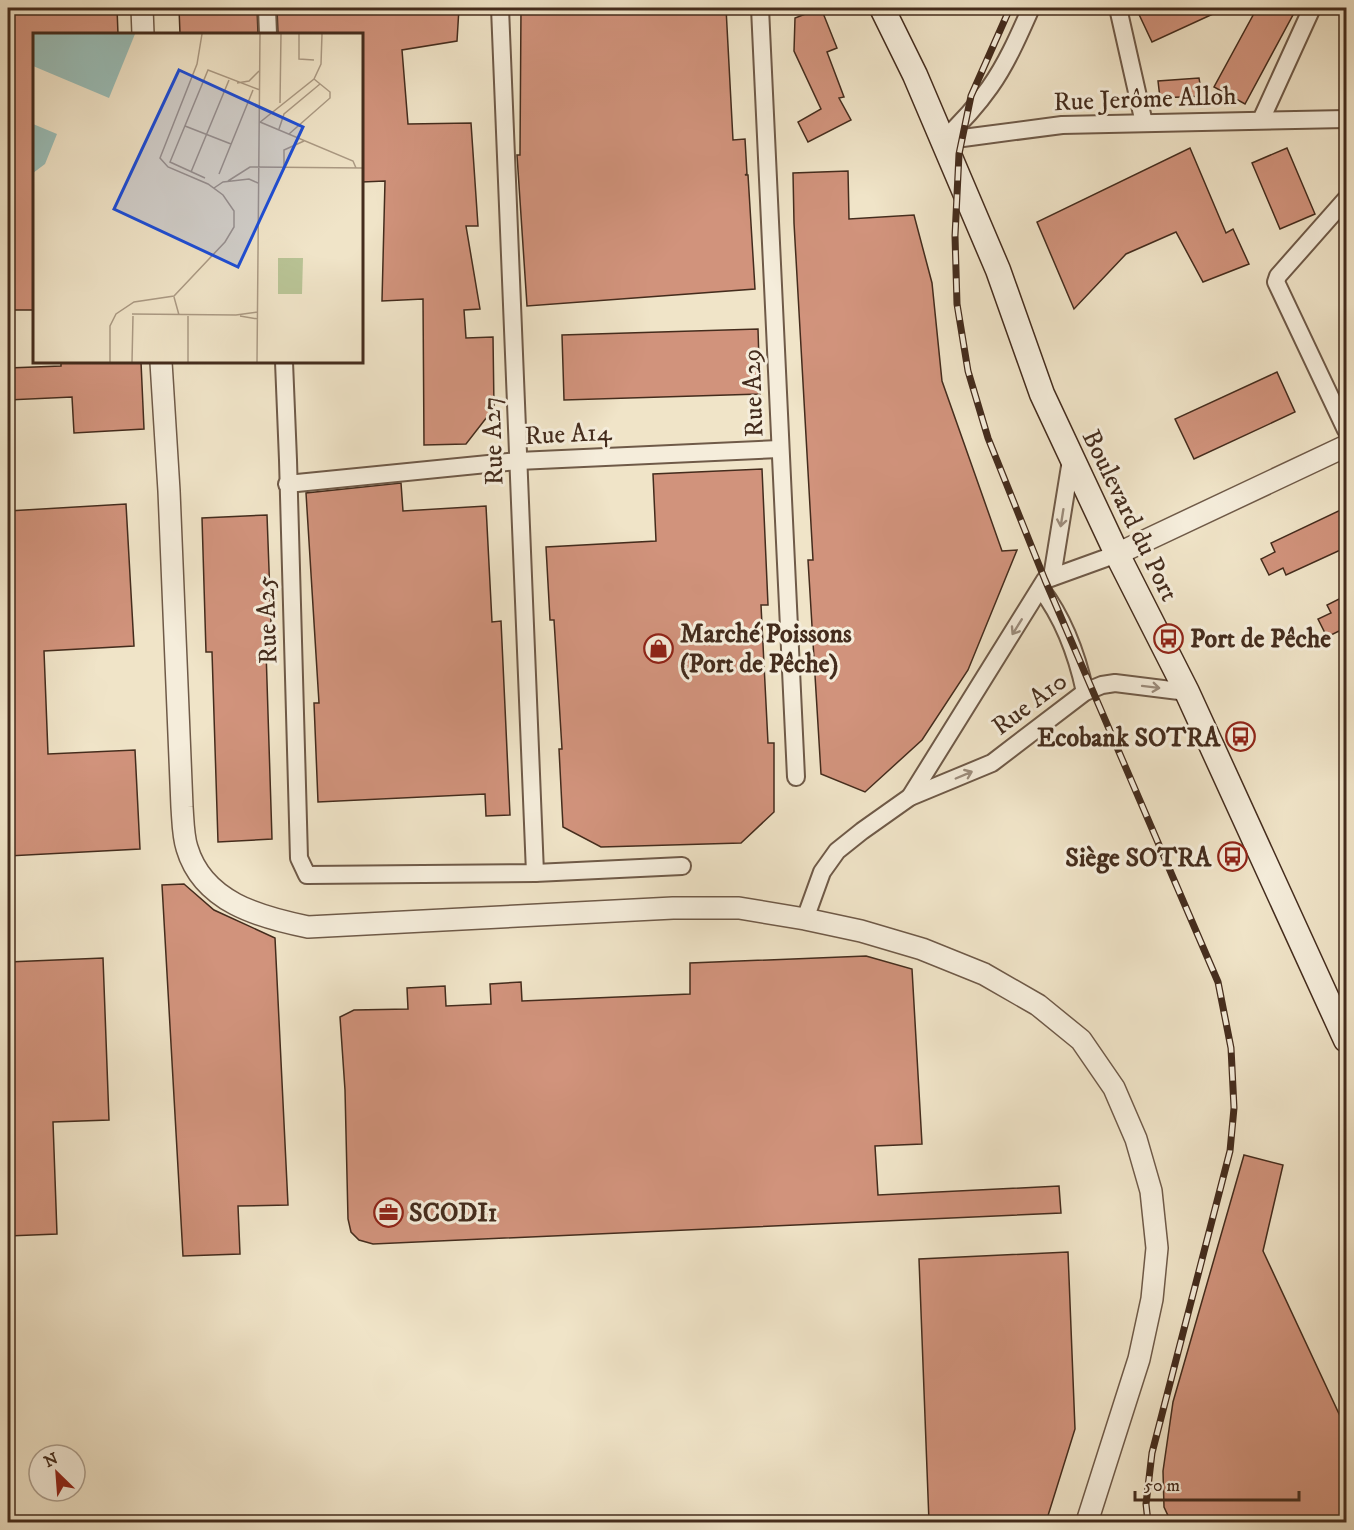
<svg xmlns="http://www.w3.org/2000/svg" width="1354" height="1530" font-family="'IM FELL DW Pica',serif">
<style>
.building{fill:#d1937c;stroke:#442c1d;stroke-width:1.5}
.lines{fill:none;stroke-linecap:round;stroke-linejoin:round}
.minor-casing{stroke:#6f5a48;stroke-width:20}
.tertiary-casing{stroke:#6f5a48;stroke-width:24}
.secondary-casing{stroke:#442c1d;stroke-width:27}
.minor{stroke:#f5eddb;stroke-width:16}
.tertiary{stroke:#f5eddb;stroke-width:21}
.secondary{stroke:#f5eddb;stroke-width:24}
.rail-casing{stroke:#442c1d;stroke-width:7}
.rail{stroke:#f5eddb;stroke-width:4.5;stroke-dasharray:14;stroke-linecap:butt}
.oneway{stroke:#9c8c7c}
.labels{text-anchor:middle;stroke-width:6;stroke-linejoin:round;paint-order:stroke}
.street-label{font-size:26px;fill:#442c1d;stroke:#f5eddb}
.poi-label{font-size:26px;font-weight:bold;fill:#442c1d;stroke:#f5eddb;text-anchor:start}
.inset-road{fill:none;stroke:#ab9a84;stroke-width:1.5}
.view{fill:#1d4ed8;fill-opacity:0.15;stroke:#1d4ed8;stroke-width:3}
.inset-edge{fill:none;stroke:#442c1d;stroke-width:3}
</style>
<rect width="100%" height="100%" fill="#f0e4c8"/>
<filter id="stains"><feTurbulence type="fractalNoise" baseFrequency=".00333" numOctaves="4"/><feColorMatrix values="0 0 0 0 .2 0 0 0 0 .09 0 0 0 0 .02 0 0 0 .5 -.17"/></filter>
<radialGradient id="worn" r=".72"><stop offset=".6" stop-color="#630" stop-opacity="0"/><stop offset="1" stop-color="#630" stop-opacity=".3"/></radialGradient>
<g class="building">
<polygon points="8,8 117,8 118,34 34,34 34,310 8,310"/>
<polygon points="179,8 257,8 258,34 180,34"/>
<polygon points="277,8 459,8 457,41 402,50 408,124 471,123 478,226 466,226 480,309 464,310 466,338 493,337 494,408 466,444 424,445 423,299 382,301 385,181 362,182 362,34 278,34"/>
<polygon points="521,8 726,8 733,140 745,139 747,174 745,175 748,175 755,289 527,306 517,155 520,155"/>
<polygon points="821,8 837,48 827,52 844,97 839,98 851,120 808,142 798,122 821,109 794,51 795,18"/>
<polygon points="1136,8 1226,8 1152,42"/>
<polygon points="1257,8 1285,8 1294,13 1245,104 1214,87"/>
<polygon points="1199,78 1202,96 1160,98 1158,81"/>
<polygon points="1190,148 1226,233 1233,229 1249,264 1203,282 1176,232 1126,254 1074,309 1037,222"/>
<polygon points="1287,148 1315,214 1280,229 1252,163"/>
<polygon points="848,171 849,219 914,215 932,283 942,381 1002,551 1017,550 968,670 922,740 865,792 821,774 808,560 813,560 794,223 793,173"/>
<polygon points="758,329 760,394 564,400 562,335"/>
<polygon points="61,362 141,362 144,429 74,433 72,397 8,400 8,368 61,366"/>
<polygon points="1277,372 1295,412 1194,459 1175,419"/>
<polygon points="762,469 768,605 761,605 768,743 774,743 774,812 741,843 601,847 563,827 559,749 562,749 554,620 550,620 546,547 656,541 653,474"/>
<polygon points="401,483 403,511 486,506 492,622 501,621 510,815 486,816 485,794 318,802 314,703 319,703 306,493"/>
<polygon points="126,504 134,646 44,651 48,754 135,750 140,849 8,856 8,511"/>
<polygon points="1347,507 1347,547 1286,575 1283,568 1269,575 1261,559 1275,552 1271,543"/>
<polygon points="267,515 272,650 266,650 272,839 218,842 212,652 206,652 202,518"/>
<polygon points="1347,595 1347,647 1339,631 1327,637 1318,619 1331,613 1327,605"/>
<polygon points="184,884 214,910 275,938 288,1205 238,1206 240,1254 183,1256 162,885"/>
<polygon points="866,956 912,969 922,1144 875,1146 878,1195 1059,1186 1061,1213 373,1244 359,1240 351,1232 348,1219 345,1090 340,1017 354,1010 408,1009 407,988 445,986 446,1006 491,1004 490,984 521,982 522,1001 690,994 690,963"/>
<polygon points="103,958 109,1120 53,1122 57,1234 8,1236 8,962"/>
<polygon points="1244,1155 1283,1165 1263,1251 1347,1431 1347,1522 1171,1522 1164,1507 1163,1471 1173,1402"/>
<polygon points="1068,1252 1075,1429 1046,1522 929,1522 919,1259"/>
</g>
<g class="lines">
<defs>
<g id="minor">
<polyline points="267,8 268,34"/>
<polyline points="500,8 535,873"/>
<polyline points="760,8 796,777"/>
<polyline points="1118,8 1144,123"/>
<polyline points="1261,120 1312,8"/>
<polyline points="946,137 963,138 1062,125 1346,119"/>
<path d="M943,140c17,-16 33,-33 47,-53 17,-24 29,-52 41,-79"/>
<polyline points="1346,199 1278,276 1276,282 1346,430"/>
<polyline points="284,362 288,460 299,858 307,875 535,873 682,866"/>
<polyline points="287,484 518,461 779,449"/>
<polyline points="1052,577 1071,460"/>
<path d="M1041,589c23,30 36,66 44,103"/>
<polyline points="910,797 1045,580 1117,554"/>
<polyline points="805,919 822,872 837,851 862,831 910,797 992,763 1085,692 1102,685 1115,683 1187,692"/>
</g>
<g id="tertiary">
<polyline points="142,8 143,34"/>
<path d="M161,362l8,129 13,316c1,13 1,29 5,41 16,54 72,69 121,79l365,-19h66l66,11 56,12 61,18 62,25 54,31 43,35 33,48 22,51 15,52 6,57 -5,51 -13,60 -52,163"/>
<polyline points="1117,554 1346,446"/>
</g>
<polyline id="secondary" points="882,8 915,75 998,270 1042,394 1117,554 1187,692 1346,1040"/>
</defs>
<use href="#minor" class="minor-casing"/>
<use href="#tertiary" class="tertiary-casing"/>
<use href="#secondary" class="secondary-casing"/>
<use href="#minor" class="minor"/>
<use href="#tertiary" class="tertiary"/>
<use href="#secondary" class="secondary"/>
<defs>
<polyline id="rail" points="1010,8 971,96 959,154 955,236 957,304 968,371 988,438 1045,580 1218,982 1231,1048 1234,1108 1230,1151 1152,1453 1146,1504 1148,1522"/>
</defs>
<use href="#rail" class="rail-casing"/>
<use href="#rail" class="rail"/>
</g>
<defs><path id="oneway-shaft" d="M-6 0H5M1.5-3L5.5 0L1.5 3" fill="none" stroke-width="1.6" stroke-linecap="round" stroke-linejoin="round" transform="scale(1.5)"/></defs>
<g class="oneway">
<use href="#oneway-shaft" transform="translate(1062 518) rotate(99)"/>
<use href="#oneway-shaft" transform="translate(1017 627) rotate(122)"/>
<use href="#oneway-shaft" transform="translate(1151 687) rotate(7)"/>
<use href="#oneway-shaft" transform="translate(964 775) rotate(-23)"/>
</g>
<defs>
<symbol id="bus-ring" viewBox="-11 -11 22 22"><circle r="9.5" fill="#f5eddb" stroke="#8f2418" stroke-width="1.5"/><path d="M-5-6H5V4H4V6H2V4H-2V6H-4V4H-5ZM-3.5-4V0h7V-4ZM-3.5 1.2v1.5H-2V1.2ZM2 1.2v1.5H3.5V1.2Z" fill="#8f2418"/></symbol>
<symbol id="shop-ring" viewBox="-11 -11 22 22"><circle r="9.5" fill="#f5eddb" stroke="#8f2418" stroke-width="1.5"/><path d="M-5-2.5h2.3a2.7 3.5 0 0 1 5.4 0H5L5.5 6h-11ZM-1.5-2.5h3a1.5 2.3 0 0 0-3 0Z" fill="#8f2418"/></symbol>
<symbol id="office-ring" viewBox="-11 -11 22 22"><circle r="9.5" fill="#f5eddb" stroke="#8f2418" stroke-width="1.5"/><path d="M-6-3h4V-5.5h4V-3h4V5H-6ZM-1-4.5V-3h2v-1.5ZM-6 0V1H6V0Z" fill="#8f2418"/></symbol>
</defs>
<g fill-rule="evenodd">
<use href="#bus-ring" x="1152" y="622" width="33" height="33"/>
<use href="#shop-ring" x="642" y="632" width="33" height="33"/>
<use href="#bus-ring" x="1224" y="720" width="33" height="33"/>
<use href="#bus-ring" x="1216" y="840" width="33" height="33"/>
<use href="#office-ring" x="372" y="1196" width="33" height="33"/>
</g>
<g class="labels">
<g class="street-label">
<text transform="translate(1145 98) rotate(-2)" y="9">Rue Jerôme Alloh</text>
<text transform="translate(752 393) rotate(-92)" y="9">Rue A29</text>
<text transform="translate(568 433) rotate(-3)" y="9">Rue A14</text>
<text transform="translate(492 441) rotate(-92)" y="9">Rue A27</text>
<text transform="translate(1131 515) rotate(64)" y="9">Boulevard du Port</text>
<text transform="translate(266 620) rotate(-92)" y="9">Rue A25</text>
<text transform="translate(1029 703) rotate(-37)" y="9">Rue A10</text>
</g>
<g class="poi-label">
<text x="680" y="642">Marché Poissons<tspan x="680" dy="30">(Port de Pêche)</tspan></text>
<text x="1190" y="647">Port de Pêche</text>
<text x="1220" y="746" text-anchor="end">Ecobank SOTRA</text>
<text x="1211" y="866" text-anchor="end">Siège SOTRA</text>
<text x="409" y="1221">SCODI1</text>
</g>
</g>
<g transform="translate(33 33)">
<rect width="330" height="330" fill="#f0e4c8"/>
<path d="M245,225h25l-1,36h-24z" fill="#b9c496"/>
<path d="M0,1h102l-26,64 -76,-32zM0,91l24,10 -12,30 -12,9z" fill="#9abeb8"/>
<path class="inset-road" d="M266,1v25l15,1M204,50l12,-2 10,-10M247,70l1,-69M227,89l93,39 3,7M226,90l55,-44 7,-15 1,-30M152,93l46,18M246,96l5,-15 36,-30M256,101l41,-36v-6l-16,-13M251,135v-18l20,-9M158,139l38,-92M186,141l34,-84M172,145l-35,-16 38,-92 52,20M195,148l22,-14 113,1M181,155l9,-6 26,-3 9,4M141,264l5,18M99,281l104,1M203,282l22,-3M207,283l18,3M77,329v-36l6,-12 18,-12 40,-6 51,-54 9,-15v-16l-11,-16 -15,-11 -40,-17 -8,-9 37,-94 5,-30M99,329l1,-46M155,329v-46M224,329l3,-328"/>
<path class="view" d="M146,37l124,57 -65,140 -124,-58z"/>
<rect width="330" height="330" class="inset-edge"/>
</g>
<rect width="1354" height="1530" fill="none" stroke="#f0e4c8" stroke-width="30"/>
<rect x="9" y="9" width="1336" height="1512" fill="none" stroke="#442c1d" stroke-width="3"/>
<rect x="15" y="15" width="1324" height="1500" fill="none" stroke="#442c1d" stroke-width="1.5"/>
<g transform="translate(57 1473) rotate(335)"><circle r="28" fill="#f5eddb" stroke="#aea08f" stroke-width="1.5"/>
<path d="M0-4.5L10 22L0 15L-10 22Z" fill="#8f2418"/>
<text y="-9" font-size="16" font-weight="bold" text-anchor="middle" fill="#442c1d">N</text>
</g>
<path d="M1135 1491v9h164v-9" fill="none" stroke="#442c1d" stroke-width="3"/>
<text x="1144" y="1491" font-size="18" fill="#442c1d" stroke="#f5eddb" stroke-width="4.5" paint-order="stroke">50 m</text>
<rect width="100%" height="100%" filter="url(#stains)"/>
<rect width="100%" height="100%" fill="url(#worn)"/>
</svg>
